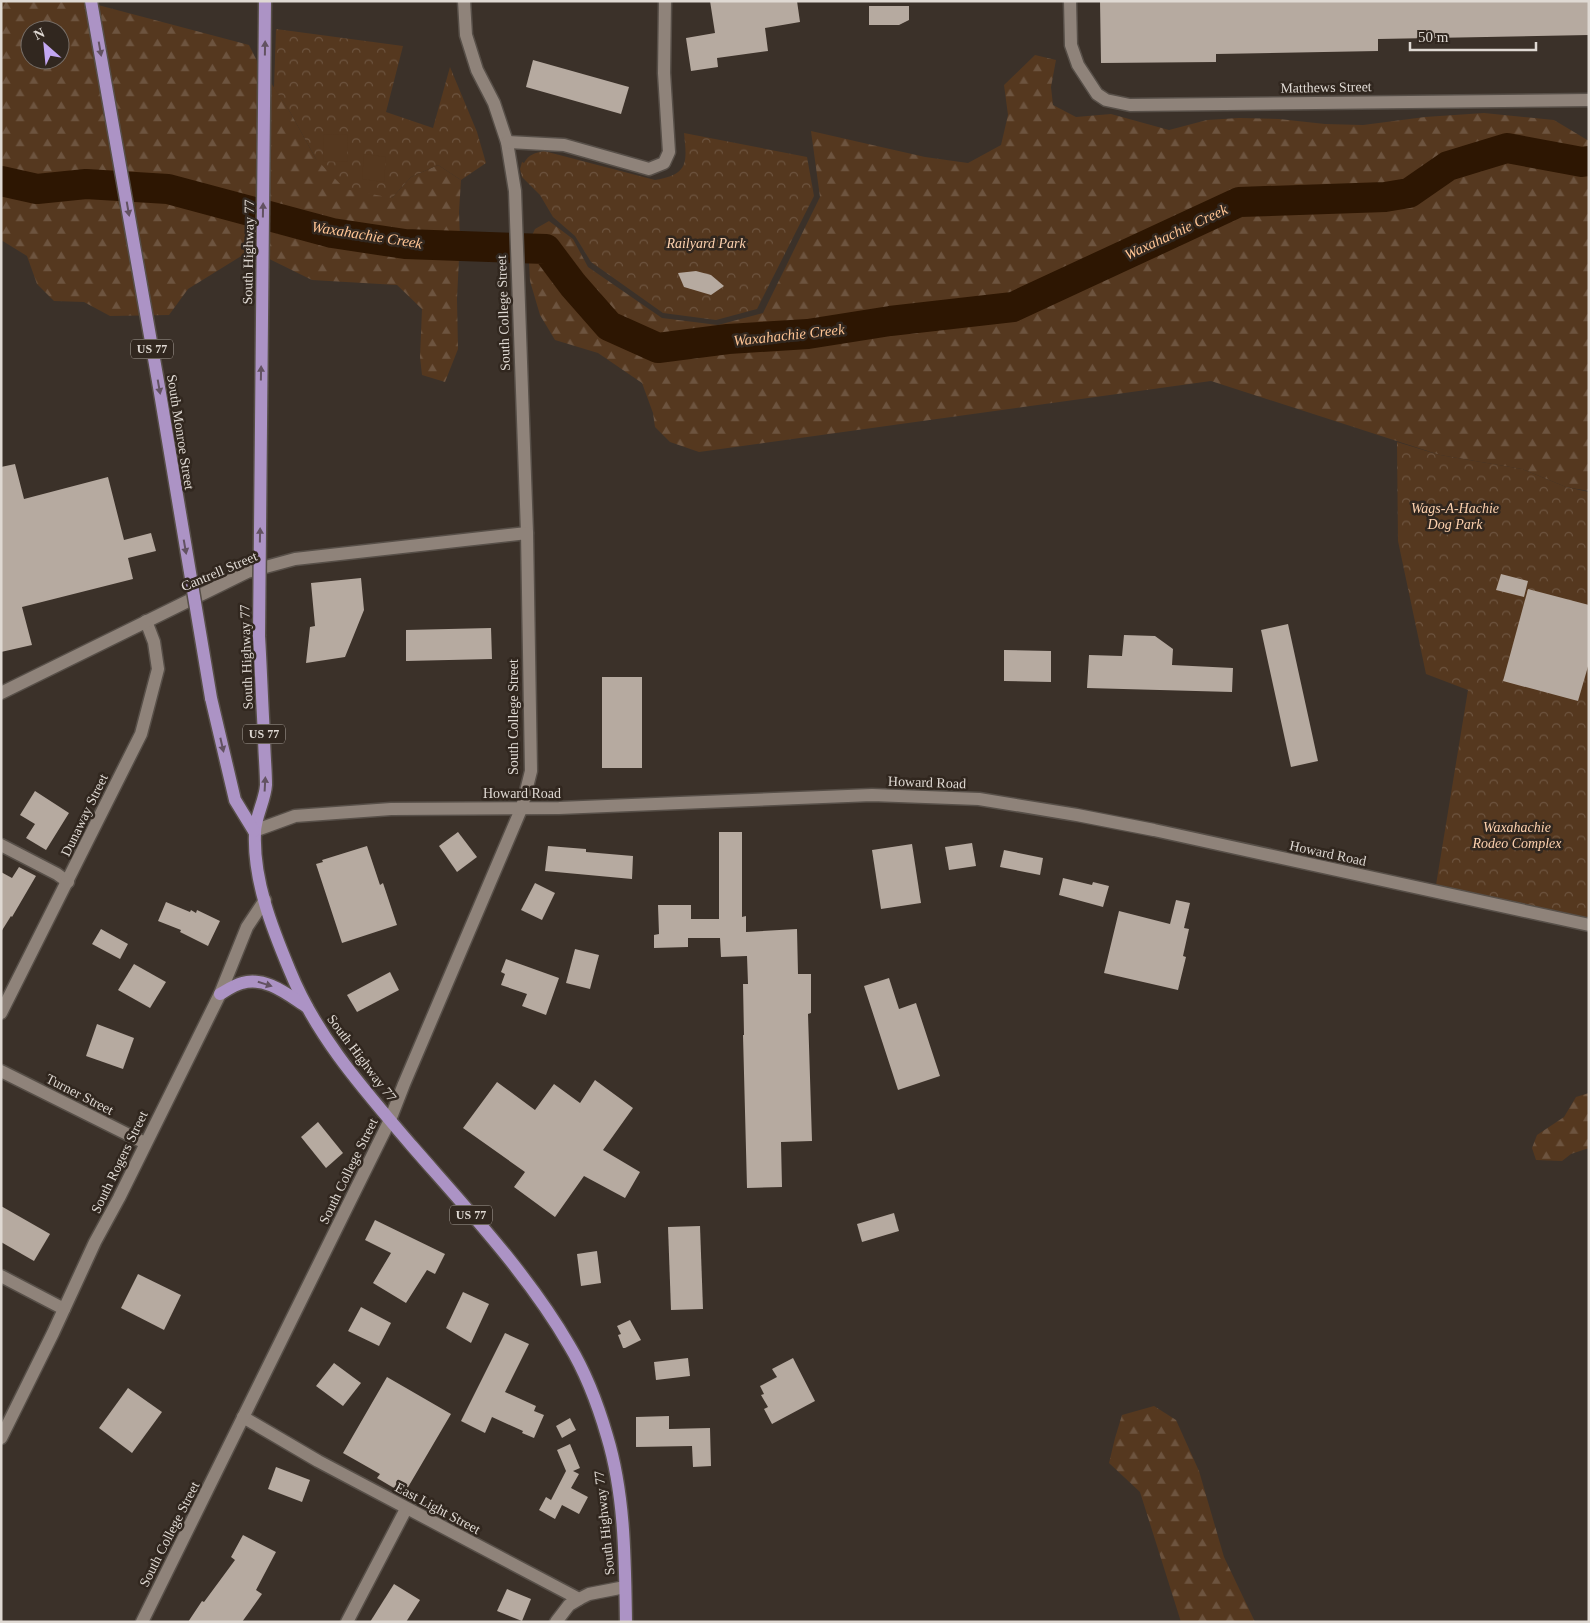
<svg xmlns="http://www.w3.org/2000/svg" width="1590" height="1623" font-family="Georgia,serif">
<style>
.forest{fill:url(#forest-firs);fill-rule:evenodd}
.park{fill:url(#park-crowns)}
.pitch{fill:#55381f}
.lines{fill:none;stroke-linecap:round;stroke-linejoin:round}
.river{stroke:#2d1602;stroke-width:30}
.building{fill:#b6aaa0}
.street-casing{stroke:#574f48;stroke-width:15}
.secondary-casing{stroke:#574f48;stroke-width:15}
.primary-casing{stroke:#574f48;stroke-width:15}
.street{stroke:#8f837a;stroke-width:12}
.secondary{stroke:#8f837a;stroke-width:12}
.primary{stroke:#ac93c5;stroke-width:12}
.primary-bridge-casing{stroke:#574f48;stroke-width:15;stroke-linecap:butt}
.primary-bridge{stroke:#ac93c5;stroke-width:12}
.oneway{fill:#625261}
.labels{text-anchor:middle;stroke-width:5;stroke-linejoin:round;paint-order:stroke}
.shield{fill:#31271f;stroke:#aba49d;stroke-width:1}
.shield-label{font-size:12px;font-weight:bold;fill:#dfd9d3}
.street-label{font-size:14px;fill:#dfd9d3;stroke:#31271f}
.park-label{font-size:14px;font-style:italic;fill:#fed2af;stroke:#31271f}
.water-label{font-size:15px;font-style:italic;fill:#fec494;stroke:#31271f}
</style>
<defs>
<pattern id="forest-firs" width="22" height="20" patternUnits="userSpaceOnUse" patternTransform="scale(1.25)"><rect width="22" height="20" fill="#55381f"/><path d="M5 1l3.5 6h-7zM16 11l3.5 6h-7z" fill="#6d543f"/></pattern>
<pattern id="park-crowns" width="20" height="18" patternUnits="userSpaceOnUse" patternTransform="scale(1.25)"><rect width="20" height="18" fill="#55381f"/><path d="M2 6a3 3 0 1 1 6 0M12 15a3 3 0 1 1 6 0" fill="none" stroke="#6d543f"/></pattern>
</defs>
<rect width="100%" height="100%" fill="#3b3129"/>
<g class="forest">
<path d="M1,1h82l166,44 9,18 32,49 26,47 76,39 19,-21 27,-12 23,15 -2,32 1,26 -3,61 1,50 -13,33 -23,-7 -2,-18 2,-48 -25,-24 -85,-5 -61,-30 -63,39 -19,26 -59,1 -26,-14 -30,-1 -17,-17 -10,-28 -26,-16zM30,30h30v30h-30z"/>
<polygon points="1035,55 1056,60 1051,87 1053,105 1076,117 1111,114 1169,130 1207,120 1239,118 1279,119 1325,124 1363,125 1425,117 1484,113 1554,120 1589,141 1589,491 1566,487 1522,469 1440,455 1211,381 699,452 670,442 655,427 653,413 642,383 598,353 555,340 540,315 530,281 528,244 535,229 549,221 573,239 588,267 662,318 718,325 763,313 820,197 811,131 925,157 968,163 1001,145 1008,115 1004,85"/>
<polygon points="1589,1093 1589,1148 1571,1154 1562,1161 1536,1160 1532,1148 1537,1135 1564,1117 1576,1097"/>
<polygon points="1154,1406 1176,1420 1199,1471 1224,1557 1255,1622 1181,1622 1140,1492 1109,1463 1115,1438 1122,1415"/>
</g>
<g class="park">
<polygon points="276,29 403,46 386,112 433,128 450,67 477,132 486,163 461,180 438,165 411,177 392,198 345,189 316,159 290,112 274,88"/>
<path d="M684,133l123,24 7,39 -57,113 -41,11 -53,-7 -72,-51 -16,-26 -22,-19 -13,-22 -18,-18 -2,-8 2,-7 2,1c5,-9 11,-10 20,-12l111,29c34,-5 32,-18 29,-47z"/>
<polygon points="1397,442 1440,455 1522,469 1566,487 1589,492 1589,926 1435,891 1468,690 1426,674 1398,541"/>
</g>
<g class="pitch">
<polygon points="324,134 348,135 347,162 323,161"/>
<polygon points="364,154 386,157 384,182 362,179"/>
</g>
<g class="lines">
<polyline class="river" points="1,181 37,189 86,184 168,189 332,233 405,244 546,249 573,285 609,326 658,348 728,339 808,334 890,321 1013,307 1239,202 1385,197 1409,193 1448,166 1507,148 1582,162 1589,161"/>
</g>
<g class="building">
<polygon points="710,1 797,1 800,22 765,28 768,51 717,58 718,67 691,71 686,38 715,33"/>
<polygon points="1100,1 1589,1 1589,35 1378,39 1378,51 1216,54 1216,62 1101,63"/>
<polygon points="869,6 909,6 909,20 899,25 869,25"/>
<polygon points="533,60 629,87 621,114 526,87"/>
<polygon points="696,271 711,275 724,286 711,295 684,287 678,273"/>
<polygon points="15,464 24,499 108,477 124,540 151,533 156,551 128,558 133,579 22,607 32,645 1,652 1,467"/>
<polygon points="1501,574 1528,581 1524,597 1496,590"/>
<polygon points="361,578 364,610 345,657 306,663 310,627 315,626 311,583"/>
<polygon points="1528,589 1589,605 1589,663 1578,701 1503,681"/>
<polygon points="1288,624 1318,761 1291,767 1261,630"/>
<polygon points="491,628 492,659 406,661 406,630"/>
<polygon points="1124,635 1155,636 1173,649 1172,665 1233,668 1232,692 1087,688 1089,655 1122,656"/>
<polygon points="1004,650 1051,651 1051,682 1004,681"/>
<rect x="602" y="677" width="40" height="91"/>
<polygon points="35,791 69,813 46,850 26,838 35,824 20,815"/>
<polygon points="458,832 477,857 457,872 439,846"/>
<polygon points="719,832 742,832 742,917 746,916 746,932 797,929 798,974 811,974 811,1013 808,1014 812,1141 781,1142 782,1187 747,1188 743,1035 744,1035 743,984 748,984 747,956 721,957 720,938 688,938 688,947 654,948 654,935 659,934 658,905 691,905 691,919 719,919"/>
<polygon points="972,843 976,866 949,870 945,847"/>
<polygon points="912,844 921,903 881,909 872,850"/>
<polygon points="367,846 380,885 383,883 397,925 342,943 316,864 323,862 322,860"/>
<polygon points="548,846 586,849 586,852 633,856 632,879 545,871"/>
<polygon points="1004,850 1043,858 1040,875 1000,867"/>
<polygon points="19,867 36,876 12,917 11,916 1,932 1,872 12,878"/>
<polygon points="1063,878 1092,885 1093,882 1109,886 1103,907 1059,895"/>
<polygon points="535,883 555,893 542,920 521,910"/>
<polygon points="1176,900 1190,903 1184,928 1189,929 1183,956 1186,957 1178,990 1104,973 1119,911 1170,924"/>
<polygon points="166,902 190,912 191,910 196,913 197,910 220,921 208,946 180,932 181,930 158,921"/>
<polygon points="101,929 128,944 120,959 92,944"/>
<polygon points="575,949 599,955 590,989 566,983"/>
<polygon points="506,959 559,978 546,1015 522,1006 527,994 501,985 505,974 501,972"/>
<polygon points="134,964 166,982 150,1008 118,990"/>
<polygon points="390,972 399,990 357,1012 347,995"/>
<polygon points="889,978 899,1009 916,1003 940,1076 898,1090 864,986"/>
<polygon points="97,1024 134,1038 123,1069 86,1056"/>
<polygon points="595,1080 633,1108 603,1150 640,1172 625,1198 584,1176 555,1217 514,1187 525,1172 463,1128 497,1082 535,1110 554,1084 580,1103"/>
<polygon points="318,1122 343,1153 326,1168 301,1137"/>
<polygon points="1,1206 50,1234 34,1261 1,1242"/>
<polygon points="894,1213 899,1231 862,1242 857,1224"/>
<polygon points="375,1220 445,1254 435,1274 427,1270 406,1303 373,1283 391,1253 365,1240"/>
<polygon points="700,1226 703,1309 671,1310 668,1227"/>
<polygon points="597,1251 601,1283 581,1286 577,1254"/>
<polygon points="138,1274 181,1295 164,1330 121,1308"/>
<polygon points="463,1292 489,1304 471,1343 446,1328"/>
<polygon points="361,1307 391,1323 379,1346 348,1331"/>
<polygon points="630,1320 641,1340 625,1348 623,1348 618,1335 621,1334 617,1326"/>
<polygon points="505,1333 529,1344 505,1392 536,1406 534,1411 544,1415 534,1438 522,1433 523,1431 492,1417 485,1433 461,1421"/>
<polygon points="688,1358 690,1376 656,1380 654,1362"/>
<polygon points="793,1358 815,1401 772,1424 764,1409 768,1407 761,1395 764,1394 760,1386 777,1377 772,1369"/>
<polygon points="334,1363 361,1383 343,1406 316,1386"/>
<polygon points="387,1377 451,1414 404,1494 377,1478 380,1474 343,1453"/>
<polygon points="128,1388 162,1412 132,1453 99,1428"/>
<polygon points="669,1416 669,1429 710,1428 711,1466 693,1467 692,1446 636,1447 636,1417"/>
<polygon points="570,1418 576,1430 562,1438 556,1426"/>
<polygon points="570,1444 580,1468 573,1471 579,1474 571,1488 588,1497 579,1514 562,1505 555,1519 539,1510 546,1497 551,1500 566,1471 557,1450"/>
<polygon points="276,1467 310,1480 302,1502 268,1489"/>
<polygon points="243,1535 276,1552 256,1590 262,1594 242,1622 188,1622 202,1601 204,1602 235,1560 231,1557"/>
<polygon points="394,1584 420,1600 406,1622 370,1622"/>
<polygon points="507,1589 531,1599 522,1621 497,1611"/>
</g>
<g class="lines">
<defs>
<g id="street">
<polyline points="464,1 466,35 477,70 494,103 507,142 515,191 527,533"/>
<polyline points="1070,1 1071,45 1078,65 1097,94 1106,100 1130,105 1589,100"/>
<polyline points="507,142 564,145 649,169 664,163 669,152 664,73 665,1"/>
<polyline points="1,845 57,874 68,882"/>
<polyline points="1,1013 141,734 158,669 154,642 146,621"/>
<polyline points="1,1071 145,1143"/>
<polyline points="1,1276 64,1309"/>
<polyline points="243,1417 318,1461 579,1599 589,1594 625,1587"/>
<polyline points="142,1622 390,1120 404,1084 522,807"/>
<polyline points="347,1622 406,1509"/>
<polyline points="556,1622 569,1605 579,1599"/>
</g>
<g id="secondary">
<polyline points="1,693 247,572 295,559 527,533 531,771 522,807"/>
<polyline points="254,831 295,816 391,809 559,808 872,795 979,799 1077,815 1154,830 1589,925"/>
<polyline points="1,1438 53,1333 95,1242 119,1198 220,994 247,927 265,900"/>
</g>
<g id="primary">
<path d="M259,636c2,33 3,66 5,99 0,17 2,34 2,50 -1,16 -11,32 -11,48 -2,47 17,95 35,138 27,67 76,121 122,175 54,62 116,128 157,199 17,28 29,60 38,91 18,59 18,124 19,186"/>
<polyline points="211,698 235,800 254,831"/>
<path d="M220,994c7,-4 14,-9 22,-11 24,-7 46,12 65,24"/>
</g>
</defs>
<use href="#street" class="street-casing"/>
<use href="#secondary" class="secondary-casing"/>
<use href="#primary" class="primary-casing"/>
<use href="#street" class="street"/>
<use href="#secondary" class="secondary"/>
<use href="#primary" class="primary"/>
<defs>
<g id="primary-bridge">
<polyline points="91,1 159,387 211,698"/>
<polyline points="259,636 265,1"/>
</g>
</defs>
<use href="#primary-bridge" class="primary-bridge-casing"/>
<use href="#primary-bridge" class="primary-bridge"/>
</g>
<defs><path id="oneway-solid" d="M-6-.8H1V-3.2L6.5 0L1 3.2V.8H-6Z" transform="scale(1.25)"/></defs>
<g class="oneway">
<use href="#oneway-solid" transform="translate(265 48) rotate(-89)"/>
<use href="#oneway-solid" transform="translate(100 49) rotate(80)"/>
<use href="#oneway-solid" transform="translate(128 209) rotate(80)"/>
<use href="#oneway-solid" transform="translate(263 210) rotate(-89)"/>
<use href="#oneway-solid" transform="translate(261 373) rotate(-89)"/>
<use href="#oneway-solid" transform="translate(159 387) rotate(80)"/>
<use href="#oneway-solid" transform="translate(260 535) rotate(-89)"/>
<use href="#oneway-solid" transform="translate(185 547) rotate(80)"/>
<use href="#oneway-solid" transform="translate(222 745) rotate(77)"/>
<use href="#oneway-solid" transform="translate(265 784) rotate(-87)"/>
<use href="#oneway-solid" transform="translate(265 984) rotate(17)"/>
</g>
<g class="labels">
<g class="shield">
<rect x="131" y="339.5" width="42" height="19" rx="4"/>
<rect x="243" y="724.5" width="42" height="19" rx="4"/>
<rect x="450" y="1205.5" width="42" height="19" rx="4"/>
</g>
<g class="shield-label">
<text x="152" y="353">US 77</text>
<text x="264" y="738">US 77</text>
<text x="471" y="1219">US 77</text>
</g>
<g class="street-label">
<text transform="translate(1326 87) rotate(-1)" y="5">Matthews Street</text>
<text transform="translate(248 252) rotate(-89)" y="5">South Highway 77</text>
<text transform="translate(503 313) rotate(-92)" y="5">South College Street</text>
<text transform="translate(181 432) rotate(81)" y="5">South Monroe Street</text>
<text transform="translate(219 571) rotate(-23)" y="5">Cantrell Street</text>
<text transform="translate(246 657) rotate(-92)" y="5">South Highway 77</text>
<text transform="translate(513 717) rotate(-90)" y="5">South College Street</text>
<text transform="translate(927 782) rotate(2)" y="5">Howard Road</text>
<text x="522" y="798">Howard Road</text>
<text transform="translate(84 815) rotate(-64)" y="5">Dunaway Street</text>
<text transform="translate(1328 853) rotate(12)" y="5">Howard Road</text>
<text transform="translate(362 1058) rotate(53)" y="5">South Highway 77</text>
<text transform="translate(80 1094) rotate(27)" y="5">Turner Street</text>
<text transform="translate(119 1162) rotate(-64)" y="5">South Rogers Street</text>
<text transform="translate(348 1171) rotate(-64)" y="5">South College Street</text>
<text transform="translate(438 1508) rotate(28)" y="5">East Light Street</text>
<text transform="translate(604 1523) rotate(-96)" y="5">South Highway 77</text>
<text transform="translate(169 1534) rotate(-63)" y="5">South College Street</text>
</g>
<g class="park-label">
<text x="706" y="248">Railyard Park</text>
<text x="1455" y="513">Wags-A-Hachie<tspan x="1455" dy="16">Dog Park</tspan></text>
<text x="1517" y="832">Waxahachie<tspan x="1517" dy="16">Rodeo Complex</tspan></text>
</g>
<g class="water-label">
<text transform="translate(1176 232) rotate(-25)" y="5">Waxahachie Creek</text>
<text transform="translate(367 235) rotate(9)" y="5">Waxahachie Creek</text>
<text transform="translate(789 335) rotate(-6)" y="5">Waxahachie Creek</text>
</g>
</g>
<rect width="1590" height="1623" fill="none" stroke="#dfd9d3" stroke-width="5"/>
<g transform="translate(45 45) rotate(333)"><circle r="24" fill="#31271f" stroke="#776e67"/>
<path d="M0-4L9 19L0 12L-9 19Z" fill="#c3a7f2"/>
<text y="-8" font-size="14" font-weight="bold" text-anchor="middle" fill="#dfd9d3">N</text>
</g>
<path d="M1410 42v8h126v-8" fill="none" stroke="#dfd9d3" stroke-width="2.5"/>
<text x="1418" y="42" font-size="15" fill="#dfd9d3" stroke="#31271f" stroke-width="4" paint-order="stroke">50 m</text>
</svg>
